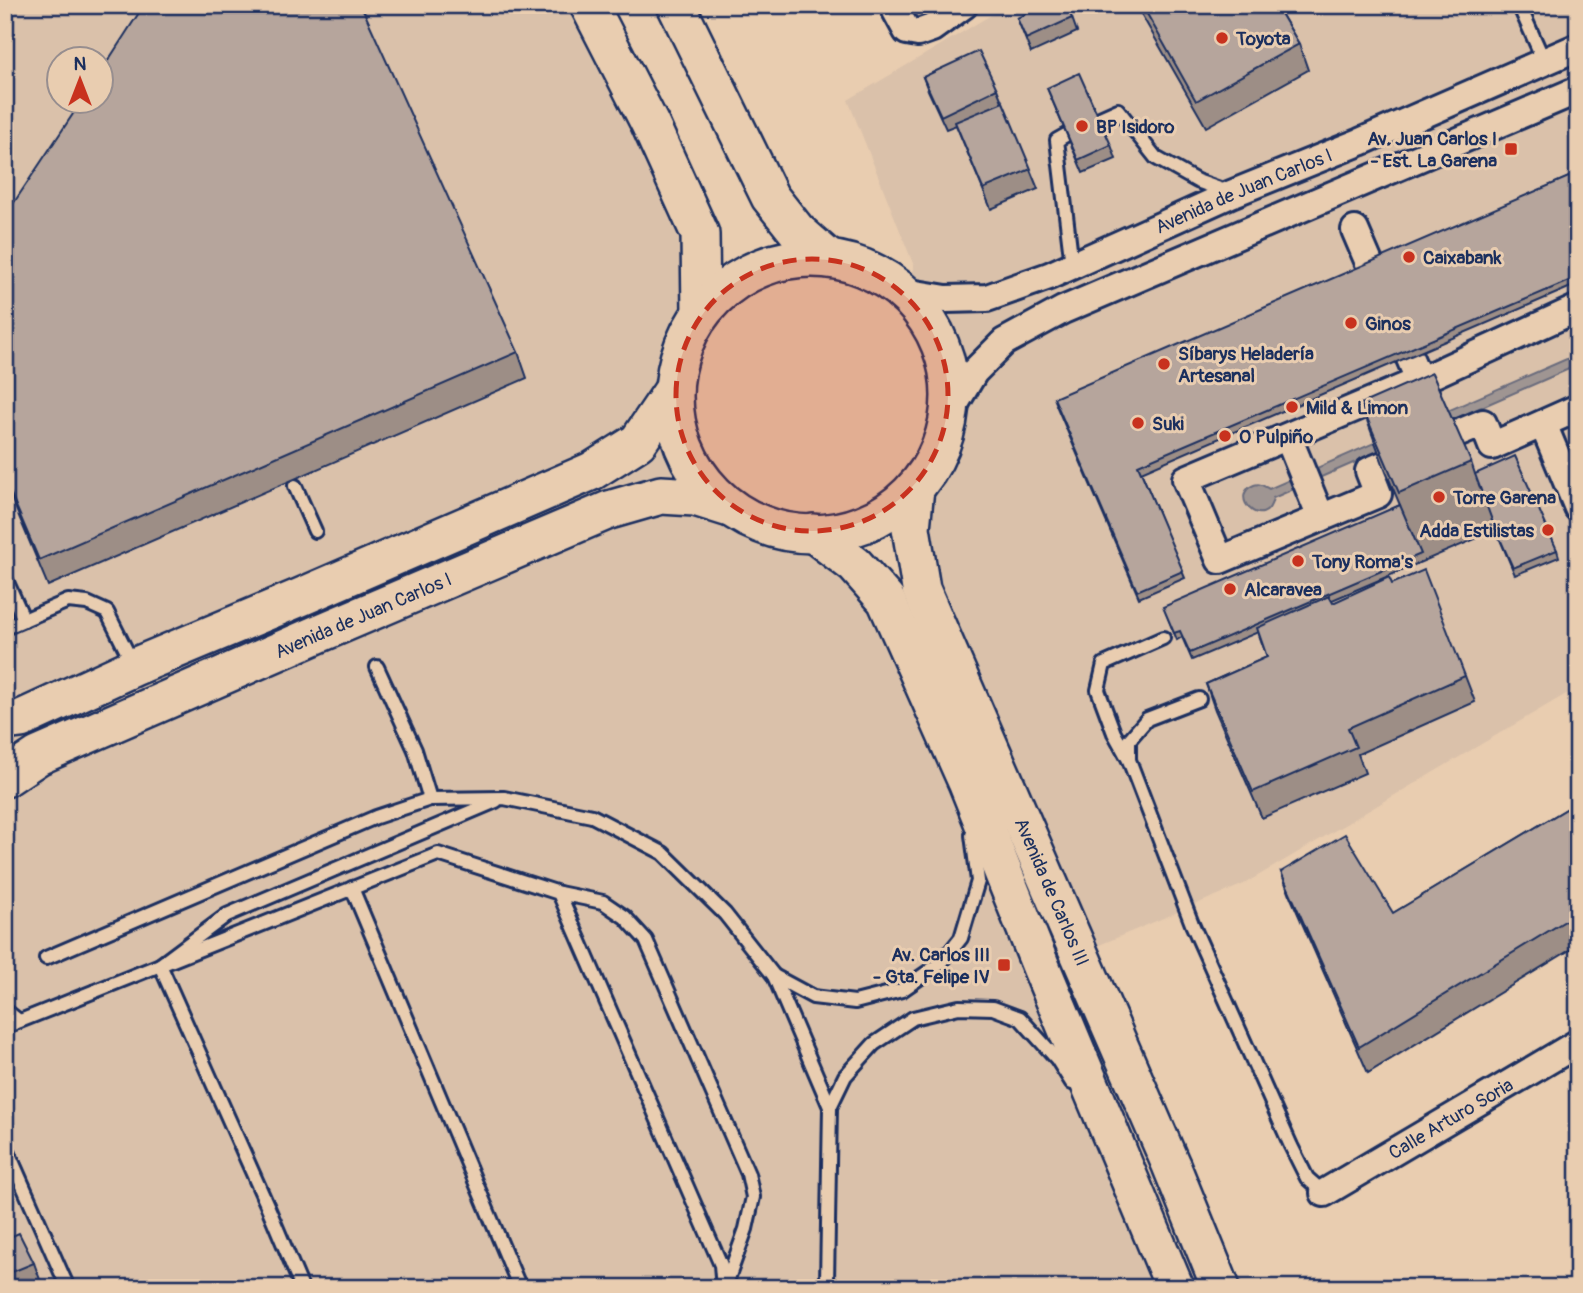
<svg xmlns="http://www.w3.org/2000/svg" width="1583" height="1293" font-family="Pangolin,sans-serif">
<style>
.built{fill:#dac1aa;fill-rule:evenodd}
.water{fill:#9f9592;stroke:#6a6c7d;stroke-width:2}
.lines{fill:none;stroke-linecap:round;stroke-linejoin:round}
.lane-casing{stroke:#1b2f5e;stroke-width:18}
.street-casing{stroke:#1b2f5e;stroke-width:32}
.secondary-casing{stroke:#1b2f5e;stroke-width:42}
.lane{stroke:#e9cdb0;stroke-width:12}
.street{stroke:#e9cdb0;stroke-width:26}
.secondary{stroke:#e9cdb0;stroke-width:37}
.wall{fill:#9d8e86;stroke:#1b2f5e;stroke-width:2}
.building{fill:#b6a59c;stroke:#1b2f5e;stroke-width:2}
.marked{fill:#c8321e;fill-opacity:0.2;stroke:#c8321e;stroke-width:5;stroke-dasharray:14 9;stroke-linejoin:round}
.poi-dot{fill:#c8321e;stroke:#e9cdb0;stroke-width:2.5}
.labels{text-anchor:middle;stroke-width:6;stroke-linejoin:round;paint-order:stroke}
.poi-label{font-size:19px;font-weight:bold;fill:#1b2f5e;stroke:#e9cdb0;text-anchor:start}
.street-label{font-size:19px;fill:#1b2f5e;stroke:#e9cdb0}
</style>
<rect width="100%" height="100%" fill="#e9cdb0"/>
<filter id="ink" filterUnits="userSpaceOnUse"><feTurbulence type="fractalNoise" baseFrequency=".0143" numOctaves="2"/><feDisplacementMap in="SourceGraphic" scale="14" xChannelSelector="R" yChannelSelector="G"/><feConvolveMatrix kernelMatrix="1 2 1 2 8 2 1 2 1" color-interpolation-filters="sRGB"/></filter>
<g filter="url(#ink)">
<g class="built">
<path d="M5,5h584l111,229 1,79 -19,34 -6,22 -2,20 1,27 5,20 8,21 9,16 16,19 18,16 20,11 20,8 21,5 21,1 42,32 320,723h-1170zM60,60h42v42h-42z"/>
<polygon points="1008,5 1578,5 1578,687 1244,884 1078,954 952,661 915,488 928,472 938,453 946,434 950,412 951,390 948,368 942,347 932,327 920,308 904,292 914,266 848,100"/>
</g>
<path class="water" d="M1578,354v11l-305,133c-7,36 -47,-2 -19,-13 6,-2 10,1 15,4z"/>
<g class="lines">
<defs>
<g id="lane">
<polyline points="1519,5 1544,61"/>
<polyline points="1072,265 1057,140 1082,126 1118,110 1156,158 1197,181 1228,192"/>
<polyline points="295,486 315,531"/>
<polyline points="5,578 24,620"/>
<polyline points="5,628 68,601 87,603 107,612 133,664"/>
<polyline points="1163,638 1104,664 1098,690 1114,733 1129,760 1192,924 1291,1146 1307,1178 1324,1193"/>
<polyline points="377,667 415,750 430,799"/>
<polyline points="1129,760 1129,740 1147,719 1199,699"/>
<polyline points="352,888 520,1288"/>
<polyline points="559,893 603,902 625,917 646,940 748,1174 753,1197 746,1229 725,1287"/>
<polyline points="46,958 376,817 430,799 504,798 592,816 663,853 725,914 774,976 830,1107 827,1282 825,1288"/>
<polyline points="774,976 813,997 855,1002 902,990 941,963 961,938 978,881 972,835"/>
<polyline points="5,1010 19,1021"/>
<polyline points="5,1027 438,854 559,893 721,1265 723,1288"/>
<polyline points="830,1107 845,1076 874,1044 913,1018 959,1007 993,1008 1020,1018 1057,1059 1072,1083"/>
<polyline points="5,1145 68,1288"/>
<polyline points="302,1288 267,1205 160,965 227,915 496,801"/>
</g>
<g id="street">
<polyline points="898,5 896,11 907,31 918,33 932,28 964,5"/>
<polyline points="1355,230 1426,396"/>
<path id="s1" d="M904,292l42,7 41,-1 62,-22 182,-82 129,-52 218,-95"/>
<polyline points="1578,308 1419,381 1186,479 1220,560 1378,494 1369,471 1483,423 1492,446 1578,408"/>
<polyline points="950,412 974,372 1004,342 1063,310 1578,90"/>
<polyline points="1543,424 1578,508"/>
<polyline points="1288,437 1321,518"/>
<path id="s2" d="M1324,1193l254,-150"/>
</g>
<g id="secondary">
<polyline points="589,5 650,124 700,234 701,313"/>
<polyline points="676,5 770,197 797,231 828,258"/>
<circle cx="812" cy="396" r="138"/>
<path id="s3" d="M915,488l-4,40 10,61 250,576 50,123"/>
<polyline points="813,533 855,565 886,600 967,782 1041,967 1175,1288"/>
<polyline points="5,721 21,719 134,667 301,597 592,471 638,442 674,389"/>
<path id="s4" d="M5,778l33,-22 280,-122 291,-124 52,-15 34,2 35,11"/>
</g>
</defs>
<use href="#lane" class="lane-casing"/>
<use href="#street" class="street-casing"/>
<use href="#secondary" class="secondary-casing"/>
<use href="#lane" class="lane"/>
<use href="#street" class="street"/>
<use href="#secondary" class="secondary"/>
</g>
<g class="wall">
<polygon points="1136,5 1276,5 1299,44 1308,70 1206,127"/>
<polygon points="1532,5 1547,5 1535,10"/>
<polygon points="1017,18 1072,18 1077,32 1031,53"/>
<polygon points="923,77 997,89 1038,189 991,209 956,125 946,129 928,90"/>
<polygon points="1047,88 1111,145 1116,159 1083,173"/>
<polygon points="1578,173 1578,284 1141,472 1185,578 1139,598 1056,405"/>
<polygon points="5,216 518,352 527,378 48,586 5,483"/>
<polygon points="1361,404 1471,462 1475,474 1557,550 1559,557 1515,575 1496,530 1332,600 1333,603 1392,584 1465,676 1475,702 1358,754 1365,773 1262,818 1215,710 1206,684 1267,657 1258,632 1192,660 1182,637 1177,640 1166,613 1400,505 1386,472"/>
<polygon points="1578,802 1578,945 1368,1073 1291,898 1281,872 1393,913"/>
<polygon points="5,1239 34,1263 43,1288 5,1288"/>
</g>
<g class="building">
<polygon points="144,5 361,5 518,352 39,560 5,480 5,216 81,102 102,102 102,70"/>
<polygon points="1044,5 1066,5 1072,18 1026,39 1017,18"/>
<polygon points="1142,5 1276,5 1299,44 1196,101"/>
<polygon points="979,51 997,89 941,116 923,77"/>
<polygon points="1079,73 1111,145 1078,160 1047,88"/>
<polygon points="1003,102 1031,169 983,189 955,122"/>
<polygon points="1578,173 1578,277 1138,465 1183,571 1137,591 1054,398"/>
<polygon points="1432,373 1471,462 1399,493 1361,404"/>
<polygon points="1515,456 1557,550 1513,568 1493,523 1475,474"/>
<polygon points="1400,505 1421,554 1190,653 1180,631 1174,633 1163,607"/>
<polygon points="1424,570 1465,676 1348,728 1356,747 1253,792 1206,684 1267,657 1257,628 1329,596 1333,603 1389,577 1392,584"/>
<polygon points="1578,802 1578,913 1359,1047 1281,872 1345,834 1393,913"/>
<polygon points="19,1233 34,1263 7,1274 13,1288 5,1288 5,1239"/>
</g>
</g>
<path class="marked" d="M676 395a136 136 0 1 1 272 0a136 136 0 1 1-272 0Z"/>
<g class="poi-dot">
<circle cx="1222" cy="38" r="7"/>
<circle cx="1082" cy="126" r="7"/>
<rect x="1504" y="142" width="14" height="14" rx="3.5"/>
<circle cx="1409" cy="257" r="7"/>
<circle cx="1351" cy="323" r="7"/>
<circle cx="1164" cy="364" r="7"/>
<circle cx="1292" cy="407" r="7"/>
<circle cx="1138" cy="423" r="7"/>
<circle cx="1225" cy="436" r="7"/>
<circle cx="1439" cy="497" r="7"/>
<circle cx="1548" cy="530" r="7"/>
<circle cx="1298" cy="561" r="7"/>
<circle cx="1230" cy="589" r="7"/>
<rect x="997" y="958" width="14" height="14" rx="3.5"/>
</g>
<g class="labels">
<g class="poi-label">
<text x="1236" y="45">Toyota</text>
<text x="1096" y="133">BP Isidoro</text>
<text x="1497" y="145" text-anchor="end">Av. Juan Carlos I<tspan x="1497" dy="22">- Est. La Garena</tspan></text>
<text x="1423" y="264">Caixabank</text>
<text x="1365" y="330">Ginos</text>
<text x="1178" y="360">Síbarys Heladería<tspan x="1178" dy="22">Artesanal</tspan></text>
<text x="1306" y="414">Mild &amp; Limon</text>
<text x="1152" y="430">Suki</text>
<text x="1239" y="443">O Pulpiño</text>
<text x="1453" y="504">Torre Garena</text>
<text x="1534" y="537" text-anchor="end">Adda Estilistas</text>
<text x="1312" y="568">Tony Roma's</text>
<text x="1244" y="596">Alcaravea</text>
<text x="990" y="961" text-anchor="end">Av. Carlos III<tspan x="990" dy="22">- Gta. Felipe IV</tspan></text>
</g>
<g class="street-label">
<text dy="7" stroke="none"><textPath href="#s1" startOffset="362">Avenida de Juan Carlos I</textPath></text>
<text dy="7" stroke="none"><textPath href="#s4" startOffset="394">Avenida de Juan Carlos I</textPath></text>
<text dy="7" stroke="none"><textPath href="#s3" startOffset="432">Avenida de Carlos III</textPath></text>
<text dy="7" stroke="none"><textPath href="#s2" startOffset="147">Calle Arturo Soria</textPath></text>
</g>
</g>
<rect width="1583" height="1293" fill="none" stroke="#e9cdb0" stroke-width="28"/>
<rect x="14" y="14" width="1555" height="1265" fill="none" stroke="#1b2f5e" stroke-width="2.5" filter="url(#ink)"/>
<g transform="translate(80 80)"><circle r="33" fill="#e9cdb0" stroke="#978e8f" stroke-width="2"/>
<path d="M0-5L12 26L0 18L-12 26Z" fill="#c8321e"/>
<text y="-10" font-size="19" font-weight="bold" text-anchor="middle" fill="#1b2f5e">N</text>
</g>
</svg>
